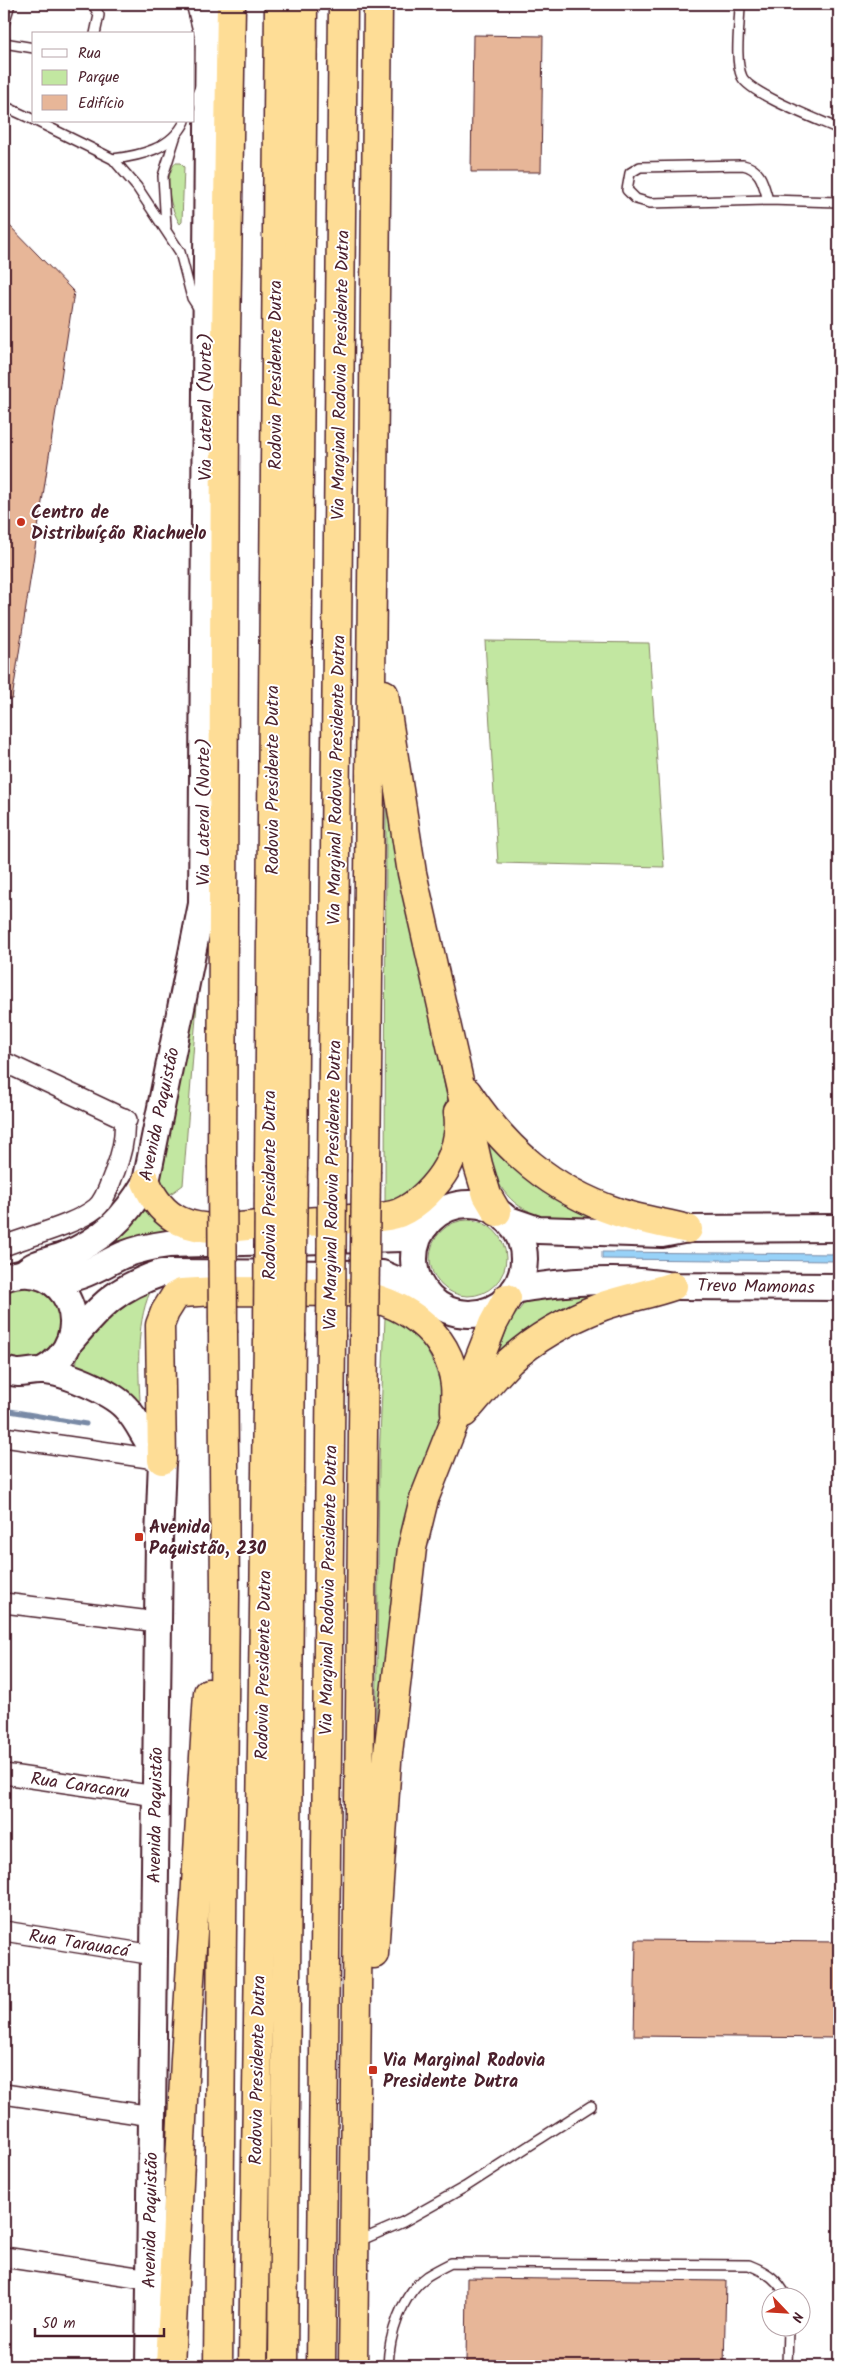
<svg xmlns="http://www.w3.org/2000/svg" width="843" height="2370" font-family="Kalam,sans-serif">
<style>
.green{fill:#c2e7a1;stroke:#868366}
.water{fill:#98d2f8;stroke:#798aa6}
.lines{fill:none;stroke-linecap:round;stroke-linejoin:round}
.stream{stroke:#798aa6;stroke-width:5}
.building{fill:#e7b698;stroke:#4a1f2b}
.lane-casing{stroke:#4a1f2b;stroke-width:12}
.street-casing{stroke:#4a1f2b;stroke-width:22}
.secondary-casing{stroke:#4a1f2b;stroke-width:30}
.highway-casing{stroke:#4a1f2b;stroke-width:31}
.lane{stroke:#fff;stroke-width:9}
.street{stroke:#fff;stroke-width:19}
.secondary{stroke:#fff;stroke-width:26}
.highway{stroke:#fedd96;stroke-width:28}
.highway-bridge-casing{stroke:#4a1f2b;stroke-width:31;stroke-linecap:butt}
.highway-bridge{stroke:#fedd96;stroke-width:28}
.poi-dot{fill:#c8321e;stroke:#fff;stroke-width:2}
.labels{text-anchor:middle;stroke-width:4;stroke-linejoin:round;paint-order:stroke}
.street-label{font-size:18px;fill:#4a1f2b;stroke:#fff}
.poi-label{font-size:18px;font-weight:bold;fill:#4a1f2b;stroke:#fff;text-anchor:start}
</style>
<rect width="100%" height="100%" fill="#fff"/>
<filter id="ink" filterUnits="userSpaceOnUse"><feTurbulence type="fractalNoise" baseFrequency=".02" numOctaves="2"/><feDisplacementMap in="SourceGraphic" scale="10" xChannelSelector="R" yChannelSelector="G"/><feConvolveMatrix kernelMatrix="1 2 1 2 8 2 1 2 1" color-interpolation-filters="sRGB"/></filter>
<g filter="url(#ink)">
<g class="green">
<path d="M175,163h5l4,4 -2,55 -2,2c-10,-16 -17,-45 -5,-61z"/>
<polygon points="485,641 649,643 664,867 498,863"/>
<path d="M386,803l63,304c1,7 2,14 1,20 -7,25 -37,72 -65,75z"/>
<polygon points="200,964 183,1185 165,1198 158,1182"/>
<path d="M487,1135l121,87 -50,-2 -30,-5 1,-4c-27,-10 -45,-48 -42,-76z"/>
<polygon points="144,1207 178,1228 98,1257 82,1257"/>
<circle cx="468" cy="1258" r="38"/>
<path d="M153,1286c-17,32 -15,78 -13,114l-6,3 -56,-34c-8,-13 20,-47 30,-57 12,-11 31,-18 45,-26z"/>
<path d="M28,1287c61,17 23,95 -24,66v-59l12,-6z"/>
<polygon points="601,1291 493,1368 509,1323 529,1297"/>
<path d="M385,1318c6,0 9,3 14,6 22,12 33,32 40,56l7,-1 1,15 -71,387 3,-320z"/>
</g>
<polygon class="water" points="602,1252 839,1254 839,1261 602,1259"/>
<g class="lines">
<polyline class="stream" points="4,1410 86,1424"/>
</g>
<g class="building">
<polygon points="473,35 543,36 541,172 471,172"/>
<polygon points="4,220 74,292 12,699 4,699"/>
<polygon points="636,1940 839,1942 839,2038 634,2036"/>
<polygon points="467,2278 726,2281 724,2366 466,2366"/>
</g>
<g class="lines">
<defs>
<g id="lane">
<polyline points="93,4 99,15 95,34"/>
<polyline points="191,4 199,35"/>
<path d="M740,4c0,18 -6,56 2,73 8,17 77,43 97,52"/>
<polyline points="4,24 10,4"/>
<polyline points="4,43 34,48"/>
<polyline points="194,101 200,87"/>
<polyline points="4,106 34,120"/>
<polyline points="36,121 113,159 137,187 180,252 192,298 199,309"/>
<path d="M113,159c26,-3 59,-10 72,-38"/>
<path d="M768,200c-5,-17 -7,-31 -25,-35l-103,2 -10,6 -3,17 9,9 14,4 118,-3 71,2"/>
<polyline points="166,227 163,176 176,135"/>
<polyline points="359,2241 403,2222 465,2187 591,2106"/>
<path d="M388,2366c1,-30 13,-71 39,-90 8,-5 16,-9 24,-13l298,2c18,7 30,15 38,33"/>
<polyline points="787,2366 788,2328"/>
</g>
<g id="street">
<polyline points="4,1062 127,1120"/>
<path d="M4,1246c25,-10 71,-21 92,-38 10,-8 14,-26 19,-37 7,-18 11,-34 9,-53"/>
<polyline points="4,1437 162,1460"/>
<polyline points="4,1603 158,1622"/>
<polyline points="4,1774 156,1796"/>
<polyline points="4,1931 154,1955"/>
<polyline points="4,2094 152,2116"/>
<polyline points="4,2257 150,2279"/>
</g>
<g id="secondary">
<circle cx="469" cy="1259" r="55"/>
<polyline points="506,1219 538,1230 662,1234 688,1229 839,1228"/>
<path d="M24,1273c12,-11 25,-12 39,-17 41,-17 61,-37 83,-74l56,-278 7,-900"/>
<path d="M4,1278c63,-24 98,60 38,93"/>
<path d="M52,1281c30,-2 45,-14 71,-26 15,-6 30,-9 45,-11l235,-6 22,-12"/>
<path d="M514,1290c49,-9 110,-13 159,-4l166,1"/>
<path d="M72,1339c29,-34 45,-51 89,-66l221,1 42,18"/>
<path d="M4,1370c18,6 21,1 37,1 20,-1 70,21 84,36 16,16 21,37 37,53l-3,79 -10,827"/>
</g>
<g id="highway">
<polyline points="384,694 412,873 478,1165 487,1195 497,1212"/>
<path d="M467,1092c39,58 83,97 150,120 23,8 48,11 71,17"/>
<polyline points="222,1166 225,406 231,4"/>
<polyline points="269,1167 279,4"/>
<polyline points="293,1168 303,4"/>
<polyline points="332,1169 343,4"/>
<polyline points="366,1170 378,4"/>
<path d="M146,1182c7,17 17,31 34,39 28,13 68,4 98,2 28,-1 55,-2 83,-5 12,-1 26,0 38,-5 19,-8 38,-28 48,-46 9,-17 14,-36 11,-55"/>
<path d="M464,1413c15,-17 30,-36 46,-52 26,-24 60,-42 93,-55 23,-8 47,-12 70,-20"/>
<path d="M162,1460l-2,-135 5,-13 10,-16 6,-3 35,-2 132,1c51,8 101,36 107,93 1,8 0,18 0,27"/>
<polyline points="374,1954 387,1762 412,1548 424,1499 493,1324 507,1298"/>
<polyline points="170,2366 185,2059 208,1693"/>
<polyline points="218,2366 225,1593 223,1333"/>
<polyline points="253,2366 268,1335"/>
<polyline points="283,2366 291,1336"/>
<polyline points="321,2366 331,1337"/>
<polyline points="353,2366 364,1338"/>
</g>
</defs>
<use href="#lane" class="lane-casing"/>
<use href="#street" class="street-casing"/>
<use href="#secondary" class="secondary-casing"/>
<use href="#highway" class="highway-casing"/>
<use href="#lane" class="lane"/>
<use href="#street" class="street"/>
<use href="#secondary" class="secondary"/>
<use href="#highway" class="highway"/>
<defs>
<g id="highway-bridge">
<polyline points="222,1166 223,1333"/>
<polyline points="268,1335 269,1167"/>
<polyline points="291,1336 293,1168"/>
<polyline points="331,1337 332,1169"/>
<polyline points="364,1338 366,1170"/>
</g>
</defs>
<use href="#highway-bridge" class="highway-bridge-casing"/>
<use href="#highway-bridge" class="highway-bridge"/>
</g>
</g>
<g class="poi-dot">
<circle cx="21" cy="522" r="5"/>
<rect x="134" y="1532" width="10" height="10" rx="2.5"/>
<rect x="368" y="2065" width="10" height="10" rx="2.5"/>
</g>
<g class="labels">
<g class="street-label">
<text transform="translate(275 375) rotate(-90)" y="6">Rodovia Presidente Dutra</text>
<text transform="translate(340 375) rotate(-89)" y="6">Via Marginal Rodovia Presidente Dutra</text>
<text transform="translate(205 407) rotate(-90)" y="6">Via Lateral (Norte)</text>
<text transform="translate(272 780) rotate(-90)" y="6">Rodovia Presidente Dutra</text>
<text transform="translate(336 780) rotate(-89)" y="6">Via Marginal Rodovia Presidente Dutra</text>
<text transform="translate(203 812) rotate(-90)" y="6">Via Lateral (Norte)</text>
<text transform="translate(159 1114) rotate(-78)" y="6">Avenida Paquistão</text>
<text transform="translate(269 1185) rotate(-90)" y="6">Rodovia Presidente Dutra</text>
<text transform="translate(332 1185) rotate(-89)" y="6">Via Marginal Rodovia Presidente Dutra</text>
<text transform="translate(756 1286) rotate(1)" y="6">Trevo Mamonas</text>
<text transform="translate(328 1590) rotate(-89)" y="6">Via Marginal Rodovia Presidente Dutra</text>
<text transform="translate(263 1665) rotate(-89)" y="6">Rodovia Presidente Dutra</text>
<text transform="translate(80 1785) rotate(8)" y="6">Rua Caracaru</text>
<text transform="translate(155 1815) rotate(-89)" y="6">Avenida Paquistão</text>
<text transform="translate(79 1943) rotate(9)" y="6">Rua Tarauacá</text>
<text transform="translate(257 2070) rotate(-89)" y="6">Rodovia Presidente Dutra</text>
<text transform="translate(150 2220) rotate(-89)" y="6">Avenida Paquistão</text>
</g>
<g class="poi-label">
<text x="31" y="518">Centro de<tspan x="31" dy="21">Distribuíção Riachuelo</tspan></text>
<text x="149" y="1533">Avenida<tspan x="149" dy="21">Paquistão, 230</tspan></text>
<text x="383" y="2066">Via Marginal Rodovia<tspan x="383" dy="21">Presidente Dutra</tspan></text>
</g>
</g>
<rect width="843" height="2370" fill="none" stroke="#fff" stroke-width="20"/>
<rect x="10" y="10" width="823" height="2350" fill="none" stroke="#4a1f2b" stroke-width="2" filter="url(#ink)"/>
<rect x="32" y="32" width="162" height="90" fill="#ffffff" stroke="#b7a5aa"/>
<rect x="42" y="49" width="25" height="8" fill="#ffffff" stroke="#b7a5aa"/>
<text x="78" y="58" font-size="15" fill="#4a1f2b">Rua</text>
<rect x="42" y="70" width="25" height="15" fill="#c2e7a1" stroke="#b7a5aa"/>
<text x="78" y="82" font-size="15" fill="#4a1f2b">Parque</text>
<rect x="42" y="95" width="25" height="15" fill="#e7b698" stroke="#b7a5aa"/>
<text x="78" y="108" font-size="15" fill="#4a1f2b">Edifício</text>
<g transform="translate(786 2312) rotate(115)"><circle r="24" fill="#ffffff" stroke="#b7a5aa"/>
<path d="M0-4L9 19L0 12L-9 19Z" fill="#c8321e"/>
<text y="-8" font-size="14" font-weight="bold" text-anchor="middle" fill="#4a1f2b">N</text>
</g>
<path d="M35 2328v8h129v-8" fill="none" stroke="#4a1f2b" stroke-width="2.5"/>
<text x="42" y="2328" font-size="15" fill="#4a1f2b" stroke="#ffffff" stroke-width="4" paint-order="stroke">50 m</text>
</svg>
